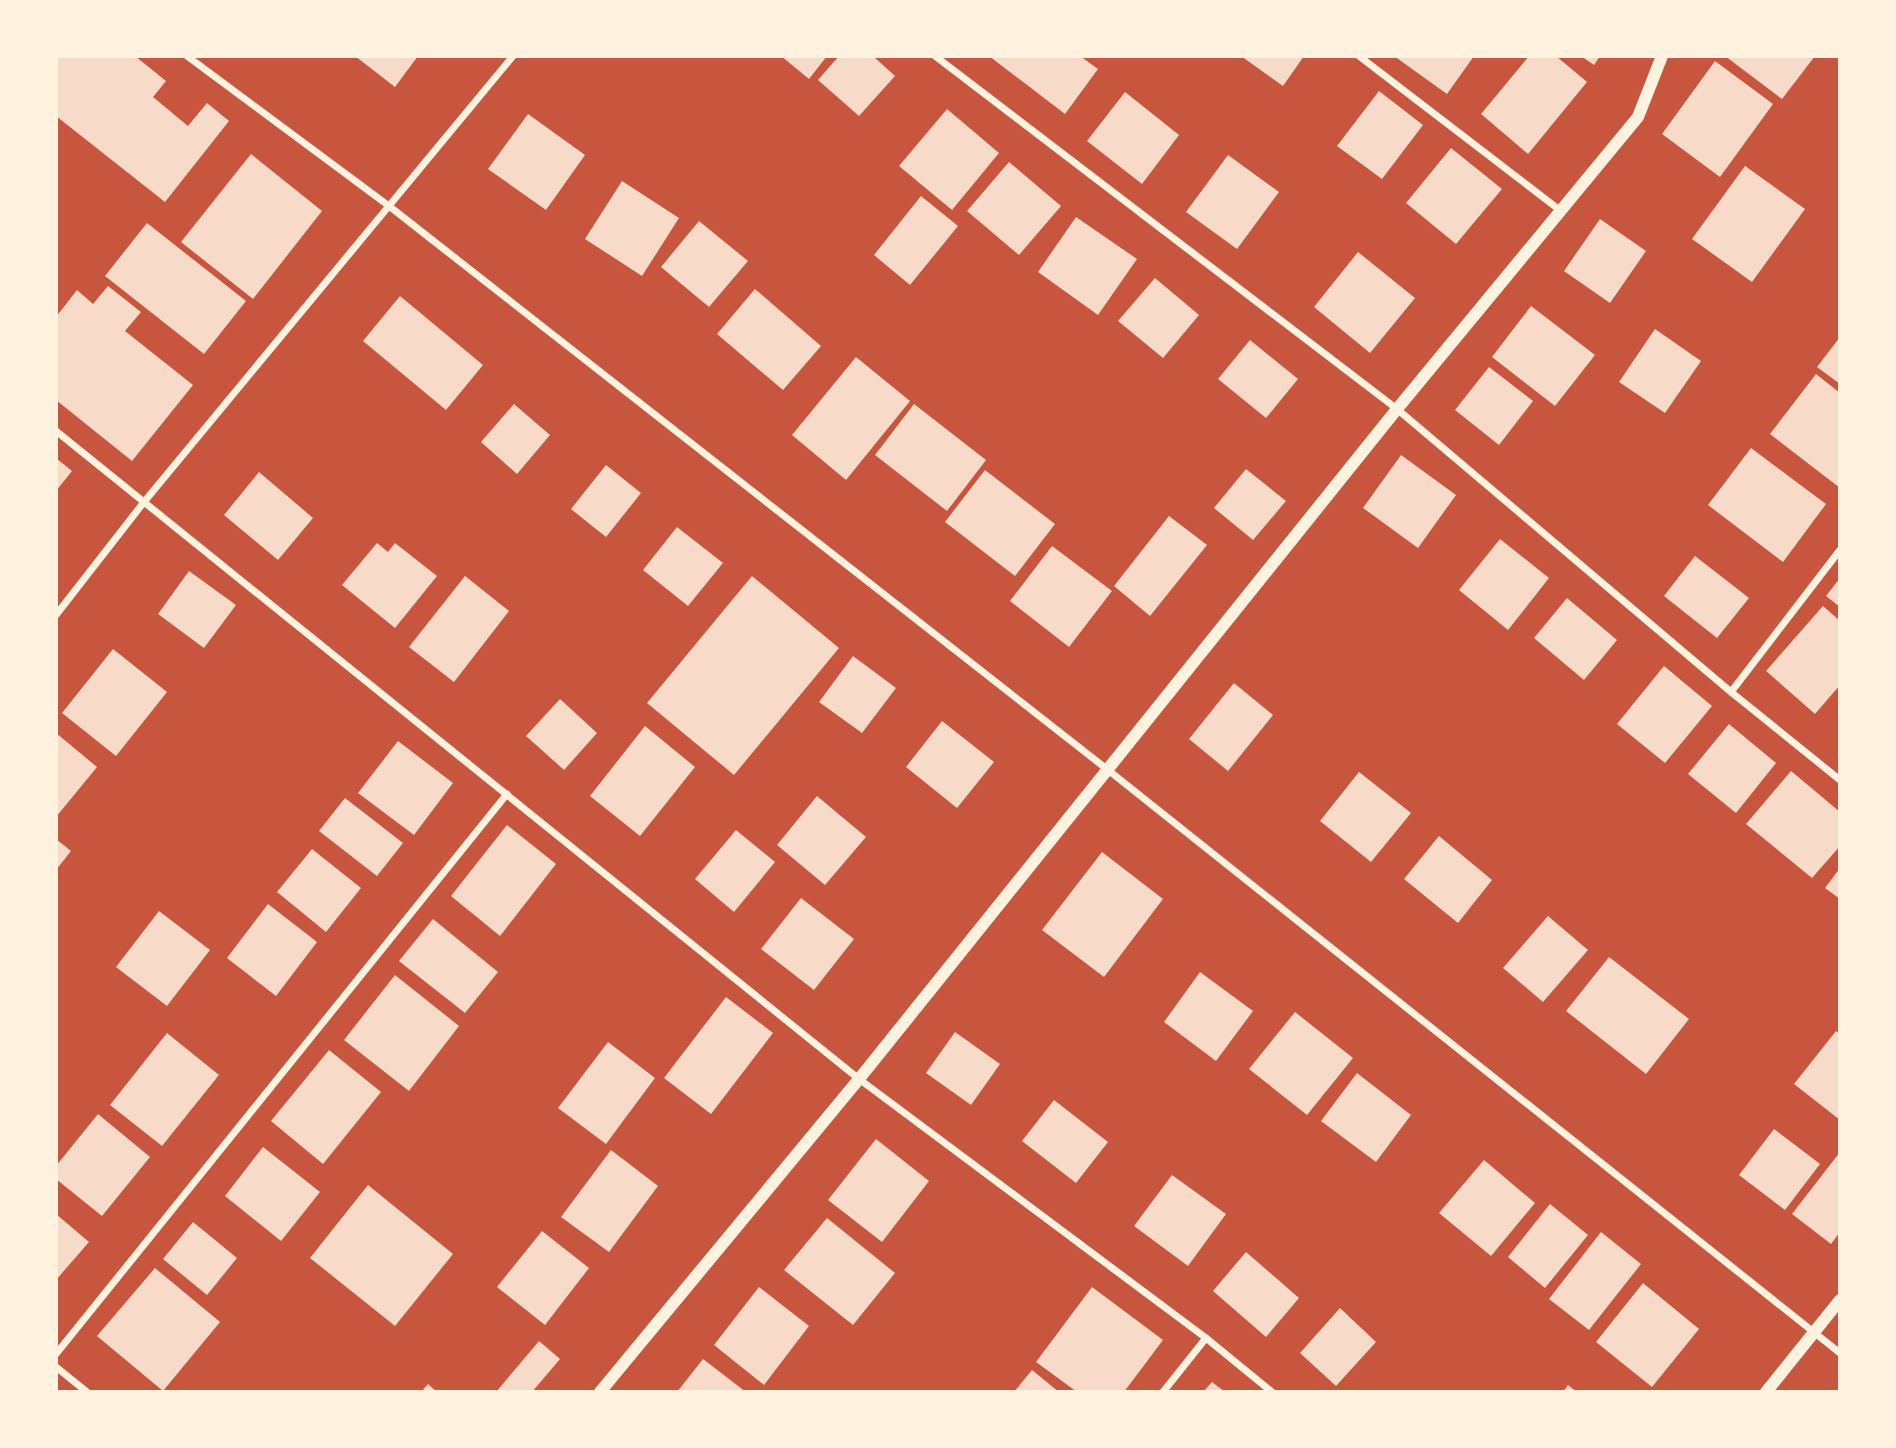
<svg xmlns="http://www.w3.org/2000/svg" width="1896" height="1448" font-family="Montserrat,sans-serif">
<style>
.building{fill:#f7dbc8}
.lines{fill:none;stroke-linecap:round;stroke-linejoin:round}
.minor{stroke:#fff3e0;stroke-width:7}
.tertiary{stroke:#fff3e0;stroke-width:12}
</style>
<rect width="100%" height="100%" fill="#c8553d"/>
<g class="building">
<polygon points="56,56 135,56 166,81 153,97 188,126 207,103 229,121 165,202 56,116"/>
<polygon points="355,56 418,56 395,87"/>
<polygon points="781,56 827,56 809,79"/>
<polygon points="839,56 873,56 895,76 859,116 818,80"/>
<polygon points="989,56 1080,56 1098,69 1065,114"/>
<polygon points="1241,56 1304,56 1283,86"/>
<polygon points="1394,56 1474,56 1447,94"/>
<polygon points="1529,56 1556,56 1587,82 1528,154 1481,114"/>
<polygon points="1581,56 1600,56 1594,65"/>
<polygon points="1725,56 1815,56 1782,99"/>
<polygon points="1715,61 1773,104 1720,177 1662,134"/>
<polygon points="1379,91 1423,125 1382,179 1337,146"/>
<polygon points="1125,92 1179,135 1142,184 1087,141"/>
<polygon points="947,109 999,153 952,210 899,166"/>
<polygon points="528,114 585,155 546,210 488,169"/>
<polygon points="1451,148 1502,189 1456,244 1406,203"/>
<polygon points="251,154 322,211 253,299 181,242"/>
<polygon points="1228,155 1279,192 1237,249 1186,212"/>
<polygon points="1009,162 1061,206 1019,255 967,211"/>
<polygon points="1745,166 1805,209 1752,282 1692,239"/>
<polygon points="622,181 679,218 642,276 585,239"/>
<polygon points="921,196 958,226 910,285 874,255"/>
<polygon points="1076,217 1137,259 1098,315 1038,272"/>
<polygon points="1600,219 1646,251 1610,303 1564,271"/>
<polygon points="699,221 748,261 709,307 661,267"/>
<polygon points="147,223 246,301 204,354 105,276"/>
<polygon points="1358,252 1415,298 1370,353 1314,307"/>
<polygon points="1155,278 1199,315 1163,358 1118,321"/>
<polygon points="108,286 141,312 125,331 193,385 132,461 56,400 56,317 77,290 93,304"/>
<polygon points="755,289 821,346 783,390 717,334"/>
<polygon points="400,296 483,365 446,410 363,341"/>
<polygon points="1531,306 1595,355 1555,406 1492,357"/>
<polygon points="1655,329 1701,361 1665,413 1619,382"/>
<polygon points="1840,337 1840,384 1817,367"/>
<polygon points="1250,340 1298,379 1266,418 1218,379"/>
<polygon points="856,357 910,401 846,480 792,435"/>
<polygon points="1489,367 1533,401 1499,445 1455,410"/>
<polygon points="1816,374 1840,393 1840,488 1770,434"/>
<polygon points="514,404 550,435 517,474 481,442"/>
<polygon points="914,404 986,460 947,511 875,455"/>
<polygon points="1751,448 1826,504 1783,562 1708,505"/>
<polygon points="1401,455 1456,495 1418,548 1363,508"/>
<polygon points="56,458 72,471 56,491"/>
<polygon points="606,465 641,493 606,537 571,509"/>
<polygon points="1246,469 1286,501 1253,540 1214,508"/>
<polygon points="985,470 1055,524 1015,576 945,522"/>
<polygon points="259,472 313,518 278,560 224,515"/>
<polygon points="1169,516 1207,545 1150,616 1114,586"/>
<polygon points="677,527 723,563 688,606 643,570"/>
<polygon points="1500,539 1549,578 1508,630 1459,590"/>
<polygon points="377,543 388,552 395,543 437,576 395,628 342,585"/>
<polygon points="1052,546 1112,591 1069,647 1010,601"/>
<polygon points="1695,556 1749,598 1717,638 1664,596"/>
<polygon points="189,571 236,605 204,648 158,614"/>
<polygon points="465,576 509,611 454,682 409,647"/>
<polygon points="752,576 839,648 734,775 647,703"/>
<polygon points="1840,578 1840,607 1826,596"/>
<polygon points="1567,598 1617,640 1584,680 1534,638"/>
<polygon points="1823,606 1840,621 1840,685 1815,714 1766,671"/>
<polygon points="113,649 167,692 116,756 62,713"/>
<polygon points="853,656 896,688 862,733 819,702"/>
<polygon points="1664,666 1712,706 1665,763 1617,724"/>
<polygon points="1234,683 1273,715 1228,771 1189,739"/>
<polygon points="560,699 597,733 564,770 526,736"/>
<polygon points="942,721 994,762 957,808 906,767"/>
<polygon points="1729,724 1776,763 1736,813 1688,774"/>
<polygon points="645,726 695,767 640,836 590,796"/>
<polygon points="56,733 97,767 56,817"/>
<polygon points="398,741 453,783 414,835 358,793"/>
<polygon points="1791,771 1840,812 1840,846 1812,878 1746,824"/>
<polygon points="1359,772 1411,813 1371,862 1320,821"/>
<polygon points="817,796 866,837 825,885 777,845"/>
<polygon points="345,798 403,843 377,876 319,831"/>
<polygon points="507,825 556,864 500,936 451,896"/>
<polygon points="736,830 775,862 734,912 695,879"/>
<polygon points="1439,836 1492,880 1458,923 1404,879"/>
<polygon points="56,839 71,851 56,870"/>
<polygon points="312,849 361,888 326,932 277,892"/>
<polygon points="1102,852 1163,899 1104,977 1042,930"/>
<polygon points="1840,868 1840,899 1825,888"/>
<polygon points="801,898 854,939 814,990 761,949"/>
<polygon points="268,904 317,942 276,996 227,958"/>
<polygon points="159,911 210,950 167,1006 116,967"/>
<polygon points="1548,916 1588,950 1543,1002 1503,968"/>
<polygon points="433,919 498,972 465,1013 399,961"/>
<polygon points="1609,957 1689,1019 1646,1074 1566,1011"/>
<polygon points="1200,972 1253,1011 1216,1061 1164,1022"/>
<polygon points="395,975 459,1026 409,1091 344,1040"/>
<polygon points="726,997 773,1033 711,1114 664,1078"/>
<polygon points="1295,1012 1353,1058 1307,1115 1249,1069"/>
<polygon points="1836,1031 1840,1034 1840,1120 1794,1084"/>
<polygon points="955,1032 1000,1064 971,1105 926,1073"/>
<polygon points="167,1033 219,1075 162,1146 110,1105"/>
<polygon points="608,1042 655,1078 606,1144 558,1108"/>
<polygon points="329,1050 381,1092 323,1164 271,1121"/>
<polygon points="1357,1073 1411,1115 1376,1162 1321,1121"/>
<polygon points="1054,1100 1108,1142 1076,1183 1022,1141"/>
<polygon points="98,1114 150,1157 102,1216 56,1179 56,1166"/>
<polygon points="1774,1129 1820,1164 1785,1210 1739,1175"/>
<polygon points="876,1139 929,1181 882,1242 828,1200"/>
<polygon points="263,1147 320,1192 281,1241 225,1196"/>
<polygon points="611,1150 658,1186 609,1252 561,1217"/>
<polygon points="1840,1152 1840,1232 1831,1244 1792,1214"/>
<polygon points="1484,1160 1535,1203 1491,1256 1439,1213"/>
<polygon points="1172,1175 1226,1214 1188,1266 1134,1226"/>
<polygon points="368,1185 453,1254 395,1326 310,1258"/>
<polygon points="1550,1204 1588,1235 1545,1288 1508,1257"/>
<polygon points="56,1214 89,1242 56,1280"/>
<polygon points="827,1218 895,1273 853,1325 784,1270"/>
<polygon points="193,1222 237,1258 207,1295 163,1259"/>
<polygon points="542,1231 589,1268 545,1325 497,1287"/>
<polygon points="1601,1232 1641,1264 1589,1330 1549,1299"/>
<polygon points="1246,1252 1299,1298 1266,1337 1213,1291"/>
<polygon points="155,1268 220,1322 163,1391 97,1336"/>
<polygon points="1643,1283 1699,1329 1652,1387 1596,1342"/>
<polygon points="759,1287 809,1326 764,1385 714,1345"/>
<polygon points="1092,1287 1163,1340 1124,1392 1077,1392 1036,1362"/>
<polygon points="1340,1308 1376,1342 1336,1386 1300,1353"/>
<polygon points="539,1341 560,1359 532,1392 496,1392"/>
<polygon points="703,1359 746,1392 677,1392"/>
<polygon points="1032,1370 1059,1392 1014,1392"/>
<polygon points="1212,1382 1225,1392 1203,1392"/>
<polygon points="428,1384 437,1392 421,1392"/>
<polygon points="1568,1385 1577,1392 1563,1392"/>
</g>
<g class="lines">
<g class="minor">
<polyline points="187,56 389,206 1108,770 1840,1353"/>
<polyline points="935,56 1397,409 1731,692 1840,780"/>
<polyline points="1359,56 1561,211"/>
<polyline points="56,431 859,1079 1206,1338 1272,1392"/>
<polyline points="56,615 144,502 513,56"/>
<polyline points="1731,692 1840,550"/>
<polyline points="56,1354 507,794"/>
<polyline points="56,1367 87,1392"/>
<polyline points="1163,1392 1206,1338"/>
</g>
<g class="tertiary">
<polyline points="600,1392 859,1079 1397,409 1638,117 1662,56"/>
<polyline points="1766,1392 1840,1300"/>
</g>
</g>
<rect width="1896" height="1448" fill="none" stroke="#fff3e0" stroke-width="116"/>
</svg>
